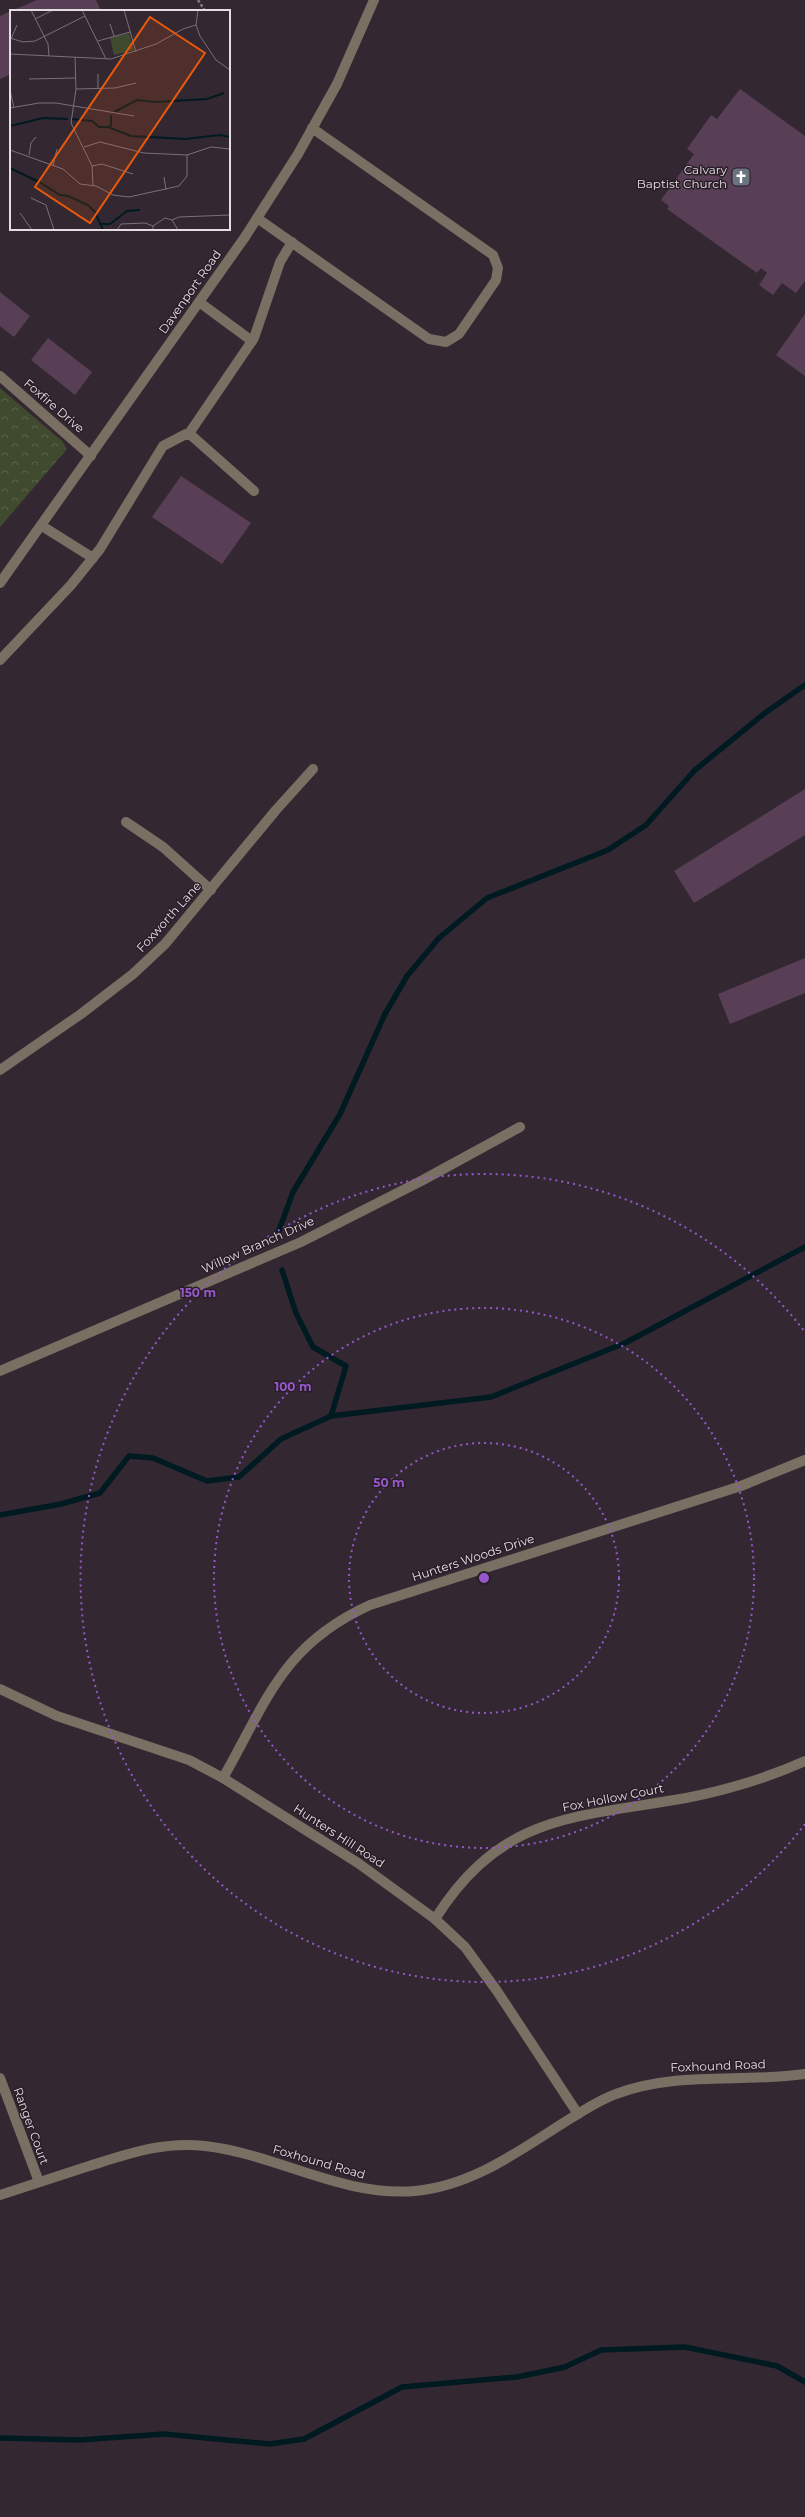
<svg xmlns="http://www.w3.org/2000/svg" width="805" height="2517" font-family="Montserrat,sans-serif">
<style>
.park{fill:url(#park-crowns)}
.lines{fill:none;stroke-linecap:round;stroke-linejoin:round}
.stream{stroke:#001a22;stroke-width:5.5}
.building{fill:#583f56}
.path{stroke:#827881;stroke-width:2.5;stroke-dasharray:3 2;stroke-linecap:butt}
.minor{stroke:#7a6f63;stroke-width:10}
.ring{fill:none;stroke:#9658c8;stroke-width:2;stroke-dasharray:2 4}
.labels{text-anchor:middle;stroke-width:3;stroke-linejoin:round;paint-order:stroke}
.poi-label{font-size:12px;fill:#e5dde4;stroke:#291e28;text-anchor:end}
.street-label{font-size:12px;fill:#e5dde4;stroke:#291e28}
.inset-river{fill:none;stroke:#001a22;stroke-width:2}
.inset-road{fill:none;stroke:#7a7079;stroke-width:1}
.view{fill:#e8590c;fill-opacity:0.15;stroke:#e8590c;stroke-width:2}
.inset-edge{fill:none;stroke:#e5dde4;stroke-width:2}
.centre{fill:#9658c8;stroke:#291e28;stroke-width:2}
.ring-label{font-size:12px;text-anchor:middle;font-weight:bold;fill:#9658c8;stroke:#291e28;stroke-width:3;stroke-linejoin:round;paint-order:stroke}
</style>
<defs>
<pattern id="park-crowns" width="20" height="18" patternUnits="userSpaceOnUse"><rect width="20" height="18" fill="#3f4a2e"/><path d="M2 6a3 3 0 1 1 6 0M12 15a3 3 0 1 1 6 0" fill="none" stroke="#5b644c"/></pattern>
</defs>
<rect width="100%" height="100%" fill="#332832"/>
<polygon class="park" points="0,388 62,441 67,449 0,527"/>
<g class="lines">
<g class="stream">
<polyline points="278,1233 293,1192 340,1114 385,1014 407,976 439,938 487,898 608,850 646,825 695,770 765,713 805,685"/>
<polyline points="282,1270 296,1313 313,1347 346,1366 331,1416"/>
<polyline points="0,1515 61,1504 100,1493 129,1456 153,1458 207,1481 239,1477 281,1439 331,1416 491,1397 625,1343 805,1247"/>
<polyline points="0,2438 79,2440 164,2434 270,2444 304,2439 402,2387 517,2377 565,2367 601,2350 685,2347 777,2366 805,2382"/>
</g>
</g>
<g class="building">
<polygon points="37,0 96,0 101,11 11,11"/>
<polygon points="11,11 11,74 0,79 0,16"/>
<polygon points="740,89 805,136 805,281 796,293 782,283 773,295 759,285 767,273 761,268 757,273 667,209 669,206 661,200 694,154 687,149 711,115 717,119"/>
<polygon points="0,292 30,316 14,337 0,326"/>
<polygon points="805,314 805,376 776,355"/>
<polygon points="48,338 92,372 75,395 31,360"/>
<polygon points="181,476 251,523 222,564 152,517"/>
<polygon points="805,789 805,835 694,903 674,871"/>
<polygon points="805,958 805,993 730,1024 718,994"/>
</g>
<g class="lines">
<polyline class="path" points="198,0 205,11"/>
<g class="minor">
<polyline points="257,218 429,339 446,342 459,334 496,280 498,268 493,255 312,128"/>
<polyline points="199,302 252,341"/>
<polyline points="0,376 91,456"/>
<polyline points="188,435 254,338 280,262 292,242"/>
<polyline points="42,526 93,558"/>
<polyline points="0,583 245,237 298,154 337,84 374,0"/>
<polyline points="0,660 71,585 100,549 163,446 186,434 192,436 254,491"/>
<polyline points="126,822 163,847 211,890"/>
<polyline points="0,1070 81,1014 133,974 165,944 276,810 313,769"/>
<polyline points="0,1371 301,1242 423,1180 520,1127"/>
<polyline points="0,1689 57,1716 189,1760 223,1778 358,1863 435,1919 465,1947 497,1991 578,2114"/>
<path d="M223,1778c44,-77 59,-133 147,-173l371,-119 64,-26"/>
<path d="M435,1919c67,-106 140,-101 251,-121 41,-8 81,-20 119,-37"/>
<polyline points="0,2078 39,2182"/>
<path d="M0,2195c30,-10 59,-19 89,-29 39,-12 74,-25 116,-20 71,8 136,51 210,45 58,-5 105,-41 153,-71 15,-9 31,-20 48,-26 60,-23 126,-11 189,-20"/>
</g>
</g>
<g class="ring">
<circle cx="484" cy="1578" r="135"/>
<circle cx="484" cy="1578" r="270"/>
<path d="M805 1824A404 404 0 1 1 805 1332"/>
</g>
<defs>
<symbol id="church-square" viewBox="-11 -11 22 22"><rect x="-9" y="-9" width="18" height="18" rx="4" fill="#6b7280" stroke="#291e28"/><path d="M-1.2-6h2.4v3.5h3.3v2.4h-3.3V6h-2.4V-.1h-3.3v-2.4h3.3Z" fill="#fff"/></symbol>
</defs>
<g fill-rule="evenodd">
<use href="#church-square" x="730" y="166" width="22" height="22"/>
</g>
<g class="labels">
<g class="poi-label">
<text x="727" y="174">Calvary<tspan x="727" dy="14">Baptist Church</tspan></text>
</g>
<g class="street-label">
<text transform="translate(190 292) rotate(-55)" y="4">Davenport Road</text>
<text transform="translate(54 406) rotate(41)" y="4">Foxfire Drive</text>
<text transform="translate(169 917) rotate(-48)" y="4">Foxworth Lane</text>
<text transform="translate(258 1245) rotate(-24)" y="4">Willow Branch Drive</text>
<text transform="translate(473 1558) rotate(-18)" y="4">Hunters Woods Drive</text>
<text transform="translate(613 1798) rotate(-11)" y="4">Fox Hollow Court</text>
<text transform="translate(339 1836) rotate(33)" y="4">Hunters Hill Road</text>
<text transform="translate(718 2066) rotate(-2)" y="4">Foxhound Road</text>
<text transform="translate(31 2126) rotate(70)" y="4">Ranger Court</text>
<text transform="translate(319 2162) rotate(16)" y="4">Foxhound Road</text>
</g>
</g>
<g transform="translate(10 10)">
<rect width="220" height="220" fill="#332832"/>
<path d="M119,23l5,17 -20,5 -4,-17z" fill="#3f4a2e"/>
<path class="inset-river" d="M104,102l23,-12 19,2 51,-3 17,-6M62,109l20,2 7,6h9l23,9 54,3 35,-4 10,2M0,116l33,-8 25,1M99,117l2,-2v-10M0,158l29,14 21,13 8,1 20,9 7,7 8,18M90,214h10l17,-13 13,-1"/>
<path class="inset-road" d="M21,0l17,34 1,12M72,0l24,49M114,0l12,42M188,0l-2,15 4,11 16,24 14,10M25,9l18,-9M100,14l4,12M0,28l13,4 12,-1 50,-25M1,29l6,-14M88,31l32,-9M0,44l101,5 45,-15 27,-15 13,-4M65,47l1,32 -5,34 21,43 1,20M88,64v14M19,69l46,-1M66,79l39,-1 21,-5M0,80l4,18M0,98l29,-5h17l78,13M74,137l16,-5 44,11 43,2 24,-8 19,2M0,140l53,19 17,15 16,2 17,9 16,2 50,-11 8,-10v-21M19,145l2,-12 5,-6M43,156l4,-17M82,156l10,-2 31,10M154,167l2,13M21,188l15,7 8,25M10,203l12,17M162,210l7,-3 51,-2M107,220l4,-6 24,-1 8,3M143,220v-4l12,-8 7,2 6,10"/>
<path class="view" d="M140,7l55,36 -115,170 -55,-36z"/>
<rect width="220" height="220" class="inset-edge"/>
</g>
<circle cx="484" cy="1578" r="6" class="centre"/>
<g class="ring-label">
<text x="198" y="1297">150 m</text>
<text x="293" y="1391">100 m</text>
<text x="389" y="1487">50 m</text>
</g>
</svg>
